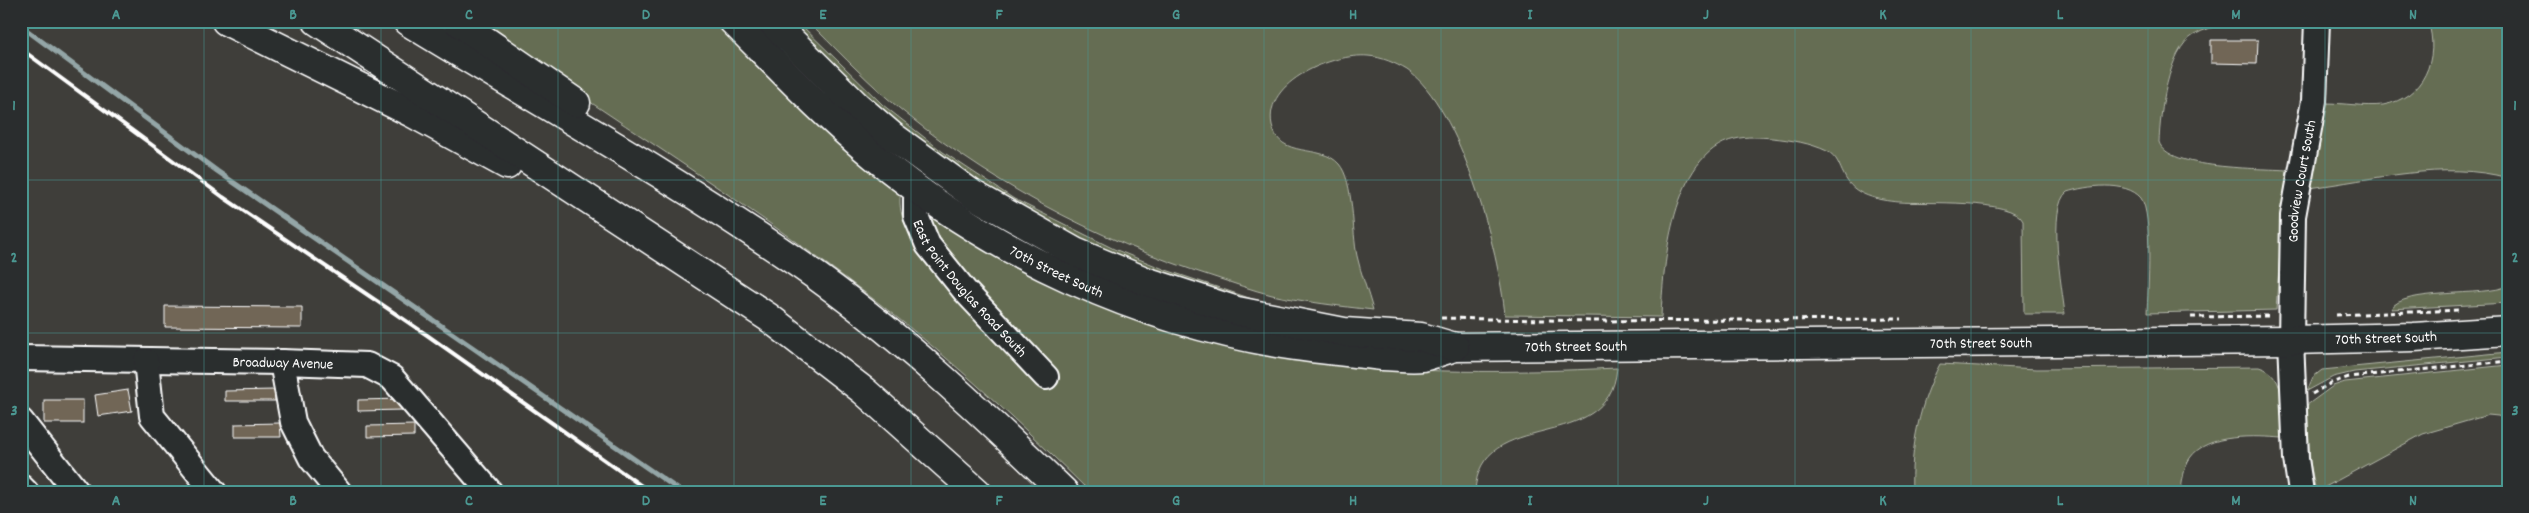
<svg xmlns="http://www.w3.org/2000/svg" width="2529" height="513" font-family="Dekko,sans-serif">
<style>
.green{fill:#656d53;stroke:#b2b6a9}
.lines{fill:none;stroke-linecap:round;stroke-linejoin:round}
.stream{stroke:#94a6a7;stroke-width:5}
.building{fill:#716657;stroke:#fff}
.minor-casing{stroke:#fff;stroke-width:28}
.major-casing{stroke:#fff;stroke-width:31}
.highway-casing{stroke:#fff;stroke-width:31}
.path{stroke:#fff;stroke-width:3;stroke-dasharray:5 4;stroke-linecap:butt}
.minor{stroke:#2a2d2e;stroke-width:24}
.major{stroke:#2a2d2e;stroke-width:28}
.highway{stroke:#2a2d2e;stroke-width:28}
.rail{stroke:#fff;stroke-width:4}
.grid{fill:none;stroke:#4b9892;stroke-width:1;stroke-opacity:0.55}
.labels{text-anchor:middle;stroke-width:4;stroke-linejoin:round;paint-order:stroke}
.street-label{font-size:15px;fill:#fff;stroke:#2a2d2e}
.neatline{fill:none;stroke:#4b9892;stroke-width:2}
.grid-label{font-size:16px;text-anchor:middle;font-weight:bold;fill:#4b9892}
</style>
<rect width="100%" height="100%" fill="#3f3e3a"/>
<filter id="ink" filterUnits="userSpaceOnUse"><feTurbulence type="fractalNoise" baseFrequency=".02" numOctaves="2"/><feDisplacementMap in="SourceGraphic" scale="10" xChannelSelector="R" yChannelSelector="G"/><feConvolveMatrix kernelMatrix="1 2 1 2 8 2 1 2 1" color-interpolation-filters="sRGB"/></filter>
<g filter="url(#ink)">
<g class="green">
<path d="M471,21h247l107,106 76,63c-9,48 44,78 76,104l-47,-66 1,-9 3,-2 370,144c104,13 208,12 313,7 -8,90 -138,36 -142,124h-385c-67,-66 -136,-131 -210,-188 -131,-101 -273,-188 -409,-283z"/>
<polygon points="787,21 797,21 883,105 943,152 1014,199 1114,249 1166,270 1267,304 1159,274 1093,247 1001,199 886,116"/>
<path d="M808,21h1458c-23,2 -52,2 -72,14 -26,14 -34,79 -35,107 9,28 102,26 128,28l-4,37 -7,103 -129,3c1,-22 6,-98 -6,-115 -15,-18 -55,-12 -74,-6 -20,15 -5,96 -2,122h-41l-1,-93c-10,-23 -100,-17 -124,-19 -20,-2 -46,-6 -55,-27 -5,-9 -6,-18 -17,-24 -17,-8 -35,-11 -55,-13 -12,-1 -25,-2 -37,1 -63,14 -72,127 -74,178l-156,-2c-6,-63 -44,-208 -98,-245 -12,-7 -25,-13 -39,-14 -34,-3 -105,25 -96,69 7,35 49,18 67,39 15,17 13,69 18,92 4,18 11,36 16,54 -34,-4 -68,-8 -101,-15 -20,-5 -39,-12 -58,-18 -120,-38 -231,-97 -327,-179 -27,-24 -53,-51 -79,-77z"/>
<path d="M2428,21h80v157c-64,-18 -136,2 -199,10l16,-85c18,0 40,4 58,2 41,-7 57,-47 45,-84z"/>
<path d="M2508,286v17l-117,6c10,-21 94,-12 117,-23z"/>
<polygon points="2508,352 2508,357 2354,372 2333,377 2307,391 2313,377 2322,370"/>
<path d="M1940,364l97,5 222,-2c30,8 22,47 23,71 -26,-2 -75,-5 -92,20 -6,9 -8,23 -9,34h-269c-2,-44 8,-90 28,-128z"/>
<polygon points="2508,365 2508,420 2498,416 2488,415 2423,434 2316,492 2310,463 2307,405 2333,386 2345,382"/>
</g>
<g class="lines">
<polyline class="stream" points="21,26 217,171 682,492"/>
</g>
<g class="building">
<polygon points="2211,40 2258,40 2257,64 2211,63"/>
<polygon points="165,306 302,307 302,328 165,327"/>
<polygon points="128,390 132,411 98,416 95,395"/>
<polygon points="275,390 275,401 225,401 225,391"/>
<polygon points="402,399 402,410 358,411 358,400"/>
<rect x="44" y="400" width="39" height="23"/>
<polygon points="280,423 281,437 235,437 235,424"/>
<polygon points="414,425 414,436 367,437 367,426"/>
</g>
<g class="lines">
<defs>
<g id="minor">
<path id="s1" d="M920,192l-4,7v17l12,29 37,46 81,86"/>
<path id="s2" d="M21,358l261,4 85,3 25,13 98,114"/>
<polyline points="146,361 152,416 214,492"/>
<polyline points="282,362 293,422 311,458 339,492"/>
<polyline points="21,421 77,492"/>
<polyline points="21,487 26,492"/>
<path id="s3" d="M2301,492l-5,-33 -5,-119 2,-124 21,-115 3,-80"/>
</g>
<g id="major">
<path id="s4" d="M733,21c46,46 91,94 141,135 120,99 267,167 421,190 29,4 58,7 87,10 13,0 28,3 41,1 11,-3 21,-7 32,-10l836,-7 123,-3 94,-6"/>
<polyline points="771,21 856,105 892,136 972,194 1075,252 1145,281 1237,311 1344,332 1421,337 1455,347"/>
</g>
<g id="highway">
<polyline points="226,21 412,113 507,165"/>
<polyline points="317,21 768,317 864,391 977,492"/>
<path d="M407,21c132,81 268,157 395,245 95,66 179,146 262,226"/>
<polyline points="457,21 576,103"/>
</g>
</defs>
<use href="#minor" class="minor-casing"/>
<use href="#major" class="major-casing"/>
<use href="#highway" class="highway-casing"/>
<g class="path">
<polyline points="2336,315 2460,310"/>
<polyline points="2191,317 2272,316"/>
<polyline points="1441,318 1594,321 1902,319"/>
<polyline points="2312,394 2331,383 2349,377 2508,361"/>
</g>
<use href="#minor" class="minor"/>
<use href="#major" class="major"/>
<use href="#highway" class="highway"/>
<polyline class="rail" points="21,49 223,197 427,335 650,492"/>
</g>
</g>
<path class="grid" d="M204,21v471M381,21v471M558,21v471M734,21v471M911,21v471M1088,21v471M1264,21v471M1441,21v471M1618,21v471M1795,21v471M1971,21v471M2148,21v471M2325,21v471M21,180h2487M21,333h2487"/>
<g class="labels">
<g class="street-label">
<text dy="5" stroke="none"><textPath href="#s3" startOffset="312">Goodview Court South</textPath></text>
<text dy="5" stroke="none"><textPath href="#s4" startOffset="412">70th Street South</textPath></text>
<text dy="5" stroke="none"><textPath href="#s1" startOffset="116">East Point Douglas Road South</textPath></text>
<text dy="5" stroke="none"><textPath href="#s4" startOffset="1756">70th Street South</textPath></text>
<text dy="5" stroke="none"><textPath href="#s4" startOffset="1351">70th Street South</textPath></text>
<text dy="5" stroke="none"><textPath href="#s4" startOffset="946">70th Street South</textPath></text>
<text dy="5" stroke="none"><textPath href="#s2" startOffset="262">Broadway Avenue</textPath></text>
</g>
</g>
<rect width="2529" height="513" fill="none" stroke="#2a2d2e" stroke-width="55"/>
<rect x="28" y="28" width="2474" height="458" class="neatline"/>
<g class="grid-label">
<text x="116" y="19">A</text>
<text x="293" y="19">B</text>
<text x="469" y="19">C</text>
<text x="646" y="19">D</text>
<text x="823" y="19">E</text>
<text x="999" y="19">F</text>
<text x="1176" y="19">G</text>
<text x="1353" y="19">H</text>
<text x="1530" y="19">I</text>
<text x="1706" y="19">J</text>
<text x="1883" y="19">K</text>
<text x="2060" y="19">L</text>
<text x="2236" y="19">M</text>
<text x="2413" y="19">N</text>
<text x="14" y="110">1</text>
<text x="2515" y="110">1</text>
<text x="14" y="262">2</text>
<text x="2515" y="262">2</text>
<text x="14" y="415">3</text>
<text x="2515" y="415">3</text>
<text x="116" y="505">A</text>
<text x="293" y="505">B</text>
<text x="469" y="505">C</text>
<text x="646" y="505">D</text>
<text x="823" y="505">E</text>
<text x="999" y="505">F</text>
<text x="1176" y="505">G</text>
<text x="1353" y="505">H</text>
<text x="1530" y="505">I</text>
<text x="1706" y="505">J</text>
<text x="1883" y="505">K</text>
<text x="2060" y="505">L</text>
<text x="2236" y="505">M</text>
<text x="2413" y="505">N</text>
</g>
</svg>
